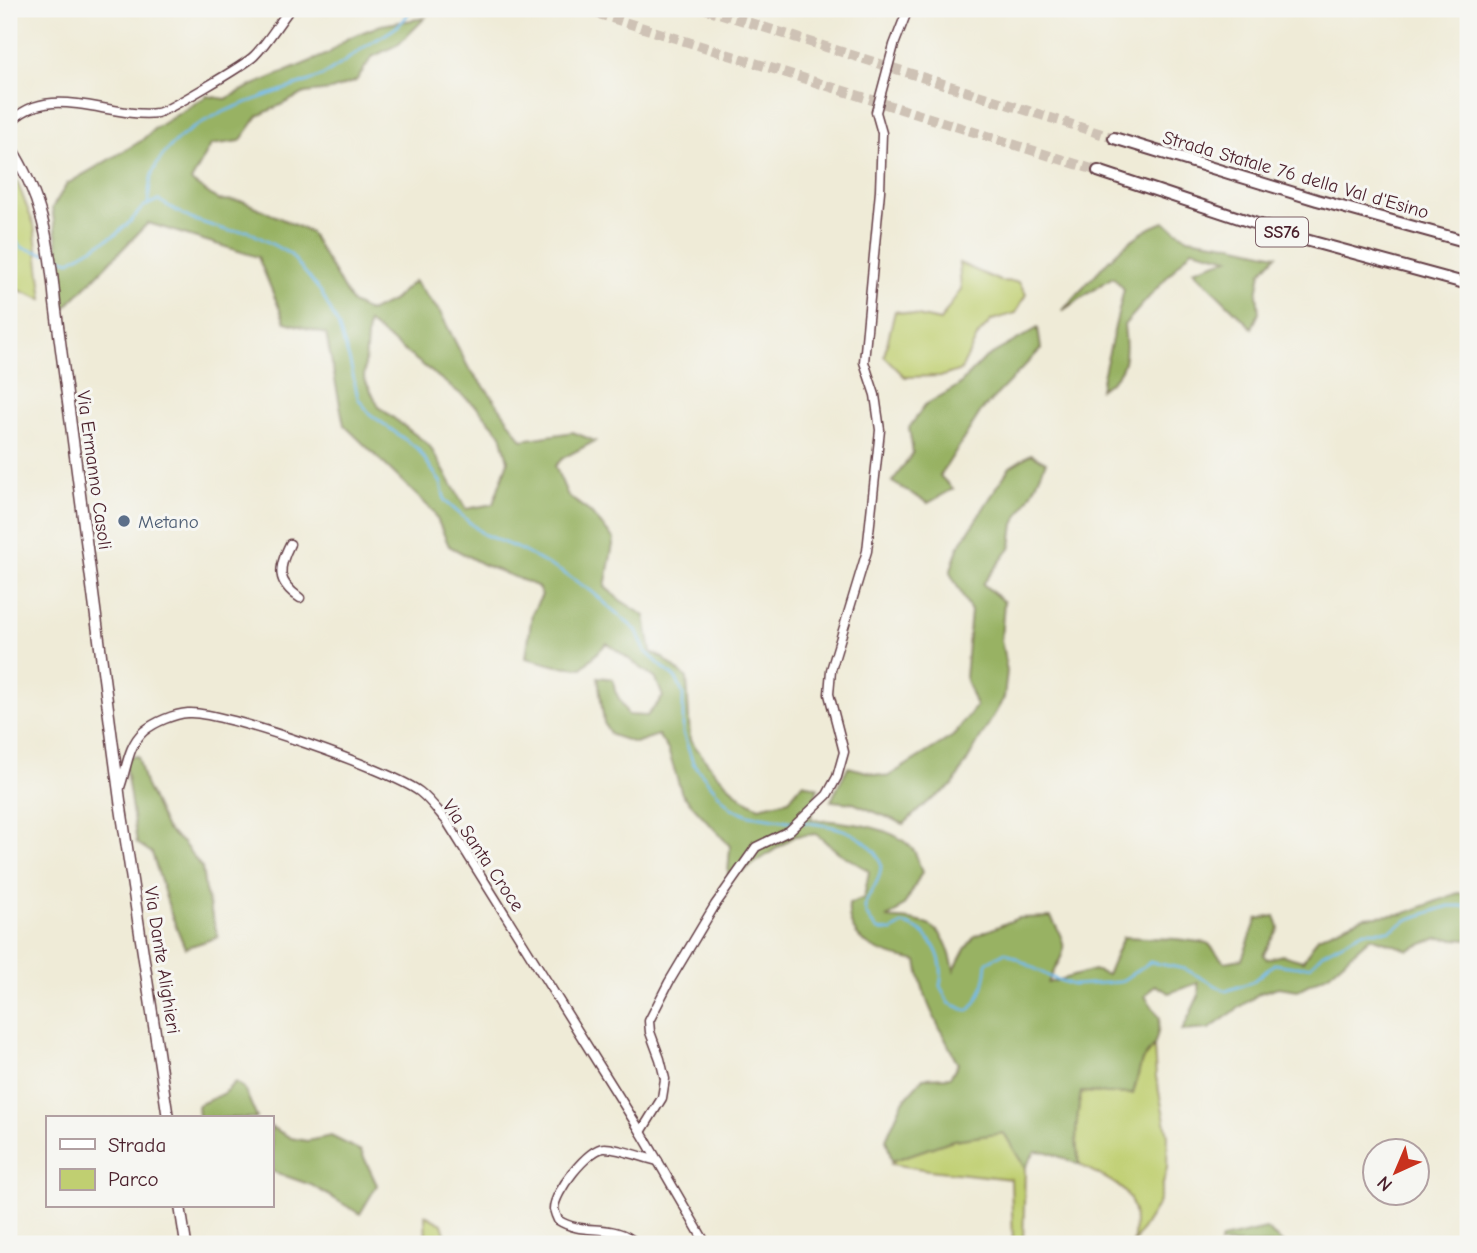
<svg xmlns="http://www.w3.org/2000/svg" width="1477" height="1253" font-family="'Comic Neue',sans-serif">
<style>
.green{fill:#c0cf71;stroke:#85774e;stroke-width:2}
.forest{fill:#98b263;stroke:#716847;stroke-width:2;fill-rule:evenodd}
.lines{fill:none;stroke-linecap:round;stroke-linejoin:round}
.stream{stroke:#75bcec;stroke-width:2.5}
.highway-tunnel{stroke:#cec2b5;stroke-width:10;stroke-dasharray:10 5;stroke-linecap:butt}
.minor-casing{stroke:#633e45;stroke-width:11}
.major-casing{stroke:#633e45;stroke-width:13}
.highway-casing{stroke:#633e45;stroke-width:14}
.minor{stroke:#fff;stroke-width:8}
.major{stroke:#fff;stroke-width:10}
.highway{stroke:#fff;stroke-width:10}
.service-dot{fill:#5c6f8a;stroke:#f6f6f2;stroke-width:2.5}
.labels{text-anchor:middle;stroke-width:6;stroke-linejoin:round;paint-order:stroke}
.shield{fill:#f6f6f2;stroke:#7e6067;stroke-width:2}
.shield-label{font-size:18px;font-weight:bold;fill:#4a1f2b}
.street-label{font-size:19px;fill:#4a1f2b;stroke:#f6f6f2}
.service-label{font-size:19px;fill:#4e5e75;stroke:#f6f6f2;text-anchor:start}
</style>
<rect width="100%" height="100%" fill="#f6f6f2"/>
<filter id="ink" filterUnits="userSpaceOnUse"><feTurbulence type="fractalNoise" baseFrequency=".0143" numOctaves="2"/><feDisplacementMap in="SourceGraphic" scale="14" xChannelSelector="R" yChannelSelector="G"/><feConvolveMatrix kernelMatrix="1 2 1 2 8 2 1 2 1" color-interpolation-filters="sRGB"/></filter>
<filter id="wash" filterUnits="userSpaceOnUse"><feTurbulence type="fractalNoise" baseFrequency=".00686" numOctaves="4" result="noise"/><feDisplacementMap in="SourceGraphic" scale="28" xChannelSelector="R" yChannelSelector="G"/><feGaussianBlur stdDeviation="1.57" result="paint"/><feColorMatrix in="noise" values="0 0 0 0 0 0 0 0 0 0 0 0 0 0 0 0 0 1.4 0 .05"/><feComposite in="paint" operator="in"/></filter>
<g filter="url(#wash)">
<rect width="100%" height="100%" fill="#efebd7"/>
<g class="green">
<polygon points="9,161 34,225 43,300 9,286"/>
<polygon points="959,263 1000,281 1019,282 1026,294 1016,313 992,320 978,335 961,370 943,376 905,377 884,356 895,311 940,321 961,289"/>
<path d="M1154,1046l2,31 12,58 -1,33 -9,36 -25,40c8,-53 -10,-57 -53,-79 -7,-25 -3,-48 1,-73l52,2 9,-34z"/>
<polygon points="1004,1133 1025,1168 1023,1244 1013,1244 1011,1179 929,1170 891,1164 892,1161 953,1140"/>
<polygon points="425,1215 442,1224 448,1244 426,1244"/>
</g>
<g class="forest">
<path d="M425,18l-26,26 -27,13 -16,24 -25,9 -26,3 -47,23 -18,25 -29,4 -20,36 27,19 25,1 67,31 42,71 18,9 22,-11 22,-20 26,31 28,55 23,28 31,45 51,-8 22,9 -32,17 -8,8 13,30 22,16 24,27 -9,48 15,13 25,16 6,36 12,6 24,20 3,62 26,33 26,25 17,9 30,-7 14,-17 15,5 -5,16 -2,15c30,3 83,5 103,32 4,6 5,15 8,21 -10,18 -16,39 -36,46 45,3 58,5 68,52l11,-21 10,-13 43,-18 33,-1c21,36 12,33 -3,66l46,-13 13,5 16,-38 53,2 32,4 16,19 18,-3 15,-40 18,-3 4,12 -16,27 4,4 15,-4 21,6 15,-24 46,-20 39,-3 55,-21 10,1v46l-31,-2 -29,12 -37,-13 -42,37 -31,16 -20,-3 -18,6 -51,36 -27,2 17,-36 -1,-12 -29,10 -14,-8 -10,11 15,22 -2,14 -4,14 -12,14 -9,34 -52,-2c-4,25 -8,48 -1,73l-32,-13 -13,-1 -10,17 -21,-35 -51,7 -61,21 -6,-22 17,-38 20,-23 27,-1 8,-13c-18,-37 -35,-60 -41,-103 -33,-6 -72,-17 -68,-57l15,-6 5,-27 -31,-19 -22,-18 -21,2 -52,35 -15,3 2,-28 -48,-52 -14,-44 -10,-15 -23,8 -24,-8 -7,-12 -6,-46 15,2 2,12 13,24 19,1 16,-19 -7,-18 -49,-36 -25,25 -25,-2 -31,-8 6,-45 10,-18 -5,-9 -55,-22 -33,-18 -15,-34 -90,-87 -18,-91 -41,-12 -27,-65 -110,-34 -85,87 -6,-69 -5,-33 15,-24 74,-43 13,-12 53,-33 19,3 25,-13 77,-32 20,-16 33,-13zM368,323l108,83 25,28 7,27 -15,43 -27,5 -37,-64 -50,-38 -15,-29z"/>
<path d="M1164,222l24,16 40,6 49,11 -16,17 -4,22 2,19 -7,15 -59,-58 36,-12 -37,-9 -68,76c3,29 5,48 -24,64l24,-100 -11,-12 -51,34c30,-31 60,-74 102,-89z"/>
<polygon points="1038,328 1041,349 981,411 940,476 953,489 928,503 892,482 913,453 909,428 925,405 958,386 985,358"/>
<polygon points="1031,454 1046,462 1034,489 1014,524 1011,547 983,584 1004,602 1001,640 1007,671 1004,698 953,785 924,805 904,824 853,803 831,801 848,767 887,777 953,736 976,706 965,677 971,611 950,573 958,548 1010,467"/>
<polygon points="138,756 145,784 166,829 183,843 202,868 205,890 218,937 185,948 171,914 152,853 137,843 124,757"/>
<polygon points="235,1082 244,1088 257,1118 199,1118 198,1105 223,1094"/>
<polygon points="271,1127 291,1138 307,1141 331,1136 361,1151 377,1185 360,1214 311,1185 271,1171"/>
<polygon points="1266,1229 1284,1244 1220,1244 1221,1239"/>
</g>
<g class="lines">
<g class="stream">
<path d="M148,204c1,-9 1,-23 5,-32 25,-57 111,-73 164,-94 20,-8 35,-24 54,-35 16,-10 31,-16 40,-34"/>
<polyline points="9,234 23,248 46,254"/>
<polyline points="52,256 70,261 115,235 131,221 143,207 158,200 191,219 229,231 248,231 290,254 321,292 338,325 350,362 358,398 370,414 418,449 441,483 445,501 483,534 519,549 562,572 591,591 621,617 637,631 645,651 677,680 683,694 683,733 693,763 715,790 731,808 749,815 795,822"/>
<path d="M802,822c30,4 53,6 73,30 5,6 7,13 5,21 -7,27 -29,29 -2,57l14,1 11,-7c28,6 43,34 37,62l9,17 19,8c14,-13 18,-31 19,-49l18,-10 45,25 23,8 47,-3 30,-20 35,7 41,22 26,-9 22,-18 22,3 14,-1 13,-13 41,-22h25l20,-12 40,-13h19"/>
</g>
</g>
</g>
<g filter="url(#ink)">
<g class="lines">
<g class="highway-tunnel">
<polyline points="583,9 1098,171"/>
<polyline points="706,9 1114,138"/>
</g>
<defs>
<g id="minor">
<path d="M9,124c39,-44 100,-5 148,-11 9,-1 89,-49 97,-57 14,-14 24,-32 36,-47"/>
<path d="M290,544c-12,24 -14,38 10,54"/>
<path d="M119,790c8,-20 8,-44 25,-59 11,-9 30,-17 44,-18 33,-3 205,58 232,79 10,8 18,19 26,28l195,312 65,112"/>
<polyline points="641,1132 662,1098 665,1079 660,1059 650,1032 649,1021 669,982 715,905 756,847 789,831 827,795 837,777 844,752 829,694 831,670 867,551 880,430 875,395 864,362 880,191 882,133 876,112 894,45 908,9"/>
<path d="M637,1244c-24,-23 -53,-7 -79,-24 -2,-4 -3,-7 -4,-11 0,-17 34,-60 50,-61 11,-1 41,10 54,13"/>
</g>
<g id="major">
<path d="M9,145c33,50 41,100 46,158l66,505 47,310"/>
<polyline points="180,1206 186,1244"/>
</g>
<g id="highway">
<polyline points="1114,138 1317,200 1468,242"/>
<polyline points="1098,171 1302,239 1468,284"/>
</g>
</defs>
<use href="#minor" class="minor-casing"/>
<use href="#major" class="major-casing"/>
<use href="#highway" class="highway-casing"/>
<use href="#minor" class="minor"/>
<use href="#major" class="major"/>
<use href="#highway" class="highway"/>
</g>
</g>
<circle class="service-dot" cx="124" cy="521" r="7"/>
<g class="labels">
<rect class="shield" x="1256" y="217.5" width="52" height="29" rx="5"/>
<g class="shield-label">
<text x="1282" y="238">SS76</text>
</g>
<g class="street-label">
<text transform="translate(1296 174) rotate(16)" y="7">Strada Statale 76 della Val d'Esino</text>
<text transform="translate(95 470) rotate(82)" y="7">Via Ermanno Casoli</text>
<text transform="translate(484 855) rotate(56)" y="7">Via Santa Croce</text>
<text transform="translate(163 960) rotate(81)" y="7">Via Dante Alighieri</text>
</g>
<g class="service-label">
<text x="138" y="528">Metano</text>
</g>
</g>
<rect width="1477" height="1253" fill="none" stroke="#f6f6f2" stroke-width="35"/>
<rect x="46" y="1116" width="228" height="91" fill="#f6f6f2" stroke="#b1a0a2" stroke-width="2"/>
<rect x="60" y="1139" width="35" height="10" fill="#ffffff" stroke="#b1a0a2" stroke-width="2"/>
<text x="108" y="1152" font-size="21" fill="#4a1f2b">Strada</text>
<rect x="60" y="1169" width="35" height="21" fill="#c0cf71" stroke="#b1a0a2" stroke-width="2"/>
<text x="108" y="1186" font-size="21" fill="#4a1f2b">Parco</text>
<g transform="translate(1396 1172) rotate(224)"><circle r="33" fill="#f6f6f2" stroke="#b1a0a2" stroke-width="2"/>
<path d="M0-5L12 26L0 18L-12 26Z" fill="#c8321e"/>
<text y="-10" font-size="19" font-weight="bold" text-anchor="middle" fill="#4a1f2b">N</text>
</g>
</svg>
